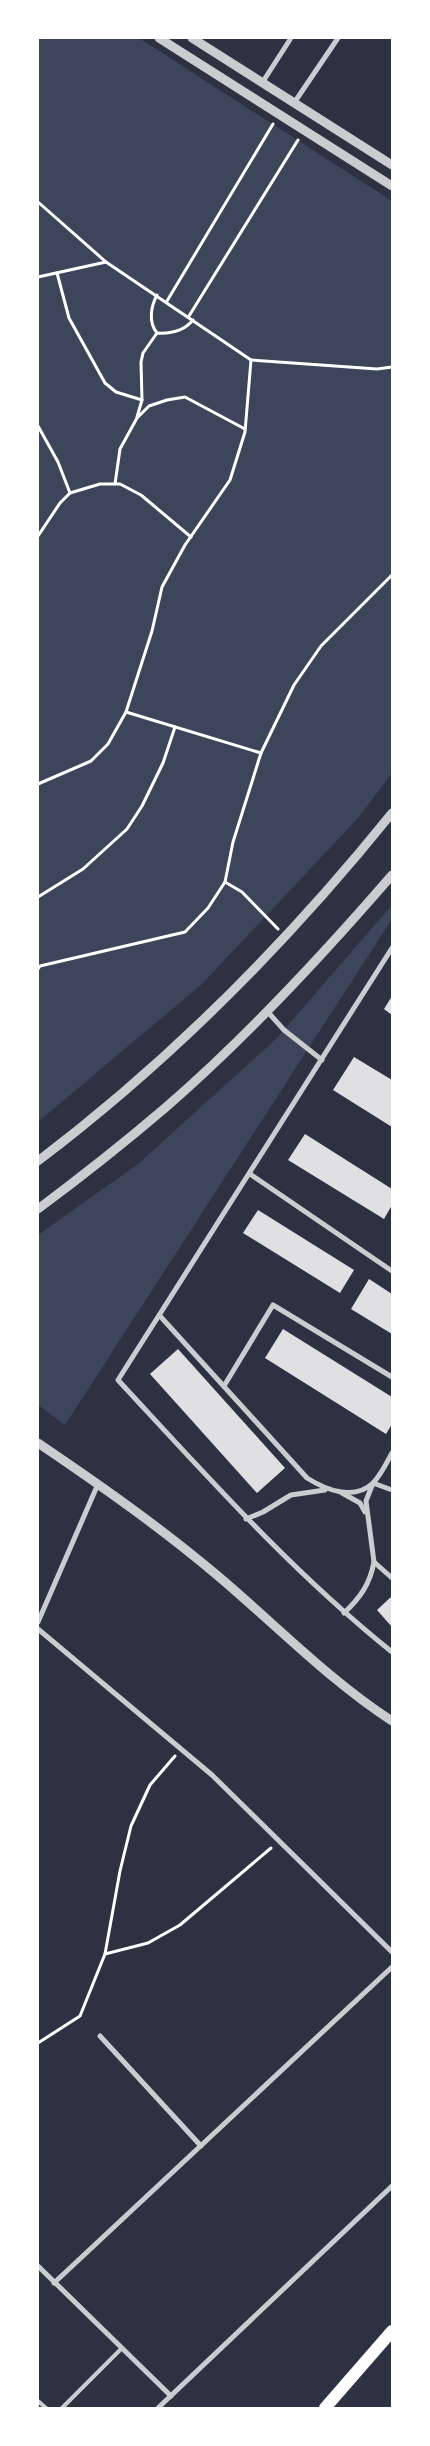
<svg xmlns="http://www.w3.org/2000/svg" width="430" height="2446" font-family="Rubik,sans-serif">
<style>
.green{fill:#3c4559}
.building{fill:#e0e0e3}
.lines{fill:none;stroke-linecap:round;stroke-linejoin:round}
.path{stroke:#fff;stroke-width:3}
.service{stroke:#caccd0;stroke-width:4}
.minor{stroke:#caccd0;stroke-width:5}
.tertiary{stroke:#caccd0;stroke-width:9}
.trunk{stroke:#fff;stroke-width:12}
</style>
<rect width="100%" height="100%" fill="#2d3142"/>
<g class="green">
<polygon points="38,38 139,38 392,201 392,773 358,818 202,984 38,1122"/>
<polygon points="392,905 392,919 65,1425 38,1405 38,1235 138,1164 276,1039"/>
</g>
<g class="building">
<polygon points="392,996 392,1015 384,1009"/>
<polygon points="354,1057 392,1080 392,1127 333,1090"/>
<polygon points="305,1134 392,1189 392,1205 384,1219 288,1160"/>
<polygon points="258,1210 354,1270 340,1293 243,1233"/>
<polygon points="369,1279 392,1294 392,1334 351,1309"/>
<polygon points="283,1329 392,1397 392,1424 386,1434 265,1358"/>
<polygon points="178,1349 285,1468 257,1493 150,1374"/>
<polygon points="392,1596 392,1627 377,1610"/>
</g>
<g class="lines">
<g class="path">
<polyline points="38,202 106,262"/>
<polyline points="57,273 69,318 105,383 116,392 142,400"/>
<polyline points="38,277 106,262 251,360 245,432 230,480 185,545 162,587 152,631 126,712 108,744 91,761 38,784"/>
<path d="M157,295c-6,11 -9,27 0,38"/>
<polyline points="167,301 273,124"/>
<polyline points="189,316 298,140"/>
<polyline points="251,360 377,369 392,367"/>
<path d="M137,417l5,-17 -1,-38 2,-9 14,-20c15,1 27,-2 36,-13"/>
<polyline points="38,426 58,462 70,493"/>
<polyline points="115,484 120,449 137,418 149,406 167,400 185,397 245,429"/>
<polyline points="38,536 60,503 70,493 100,484 120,484 141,495 191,537"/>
<polyline points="261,753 294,685 321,646 392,575"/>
<polyline points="225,882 242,892 278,929"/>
<polyline points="38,897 83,869 127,829 142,806 163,763 175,727"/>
<polyline points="38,969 40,966 185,932 208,908 225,882 233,842 261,753 126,712"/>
<polyline points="105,1954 148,1943 180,1925 271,1848"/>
<polyline points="38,2043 80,2016 105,1954 120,1871 131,1826 150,1785 175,1756"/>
</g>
<g class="service">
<polyline points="38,2401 46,2408"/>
<polyline points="62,2408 122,2348"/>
</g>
<g class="minor">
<polyline points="262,83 291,38"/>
<polyline points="294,103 338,38"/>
<path d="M392,948l-274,432c88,95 173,191 274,272"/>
<polyline points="267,1011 284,1030 322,1060"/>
<polyline points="250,1174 392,1271"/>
<path d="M160,1316l147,162c19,12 47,23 66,5 8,-8 14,-21 19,-30"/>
<polyline points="224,1386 273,1305 392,1377"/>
<polyline points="392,1490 373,1483 366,1501 374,1562 392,1578"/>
<polyline points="342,1493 360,1503 365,1512"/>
<polyline points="246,1519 263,1512 291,1495 325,1490"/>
<path d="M344,1613c16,-15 26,-29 30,-51"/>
<polyline points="38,1622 98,1484"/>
<polyline points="38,1629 212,1775 392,1952"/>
<polyline points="100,2036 201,2146"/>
<polyline points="38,2266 171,2396"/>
<polyline points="54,2283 392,1967"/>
<polyline points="158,2408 392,2186"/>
</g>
<g class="tertiary">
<polyline points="159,38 392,186"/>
<polyline points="192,38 392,165"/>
<path d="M38,1161c132,-100 250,-219 354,-348"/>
<path d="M38,1209c43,-32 86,-66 127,-101 82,-71 157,-152 227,-233"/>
<path d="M38,1443c62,42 122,84 180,133 58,49 111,104 174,145"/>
</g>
<polyline class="trunk" points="325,2408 392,2331"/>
</g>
<rect width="430" height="2446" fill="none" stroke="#ffffff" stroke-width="78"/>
</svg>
